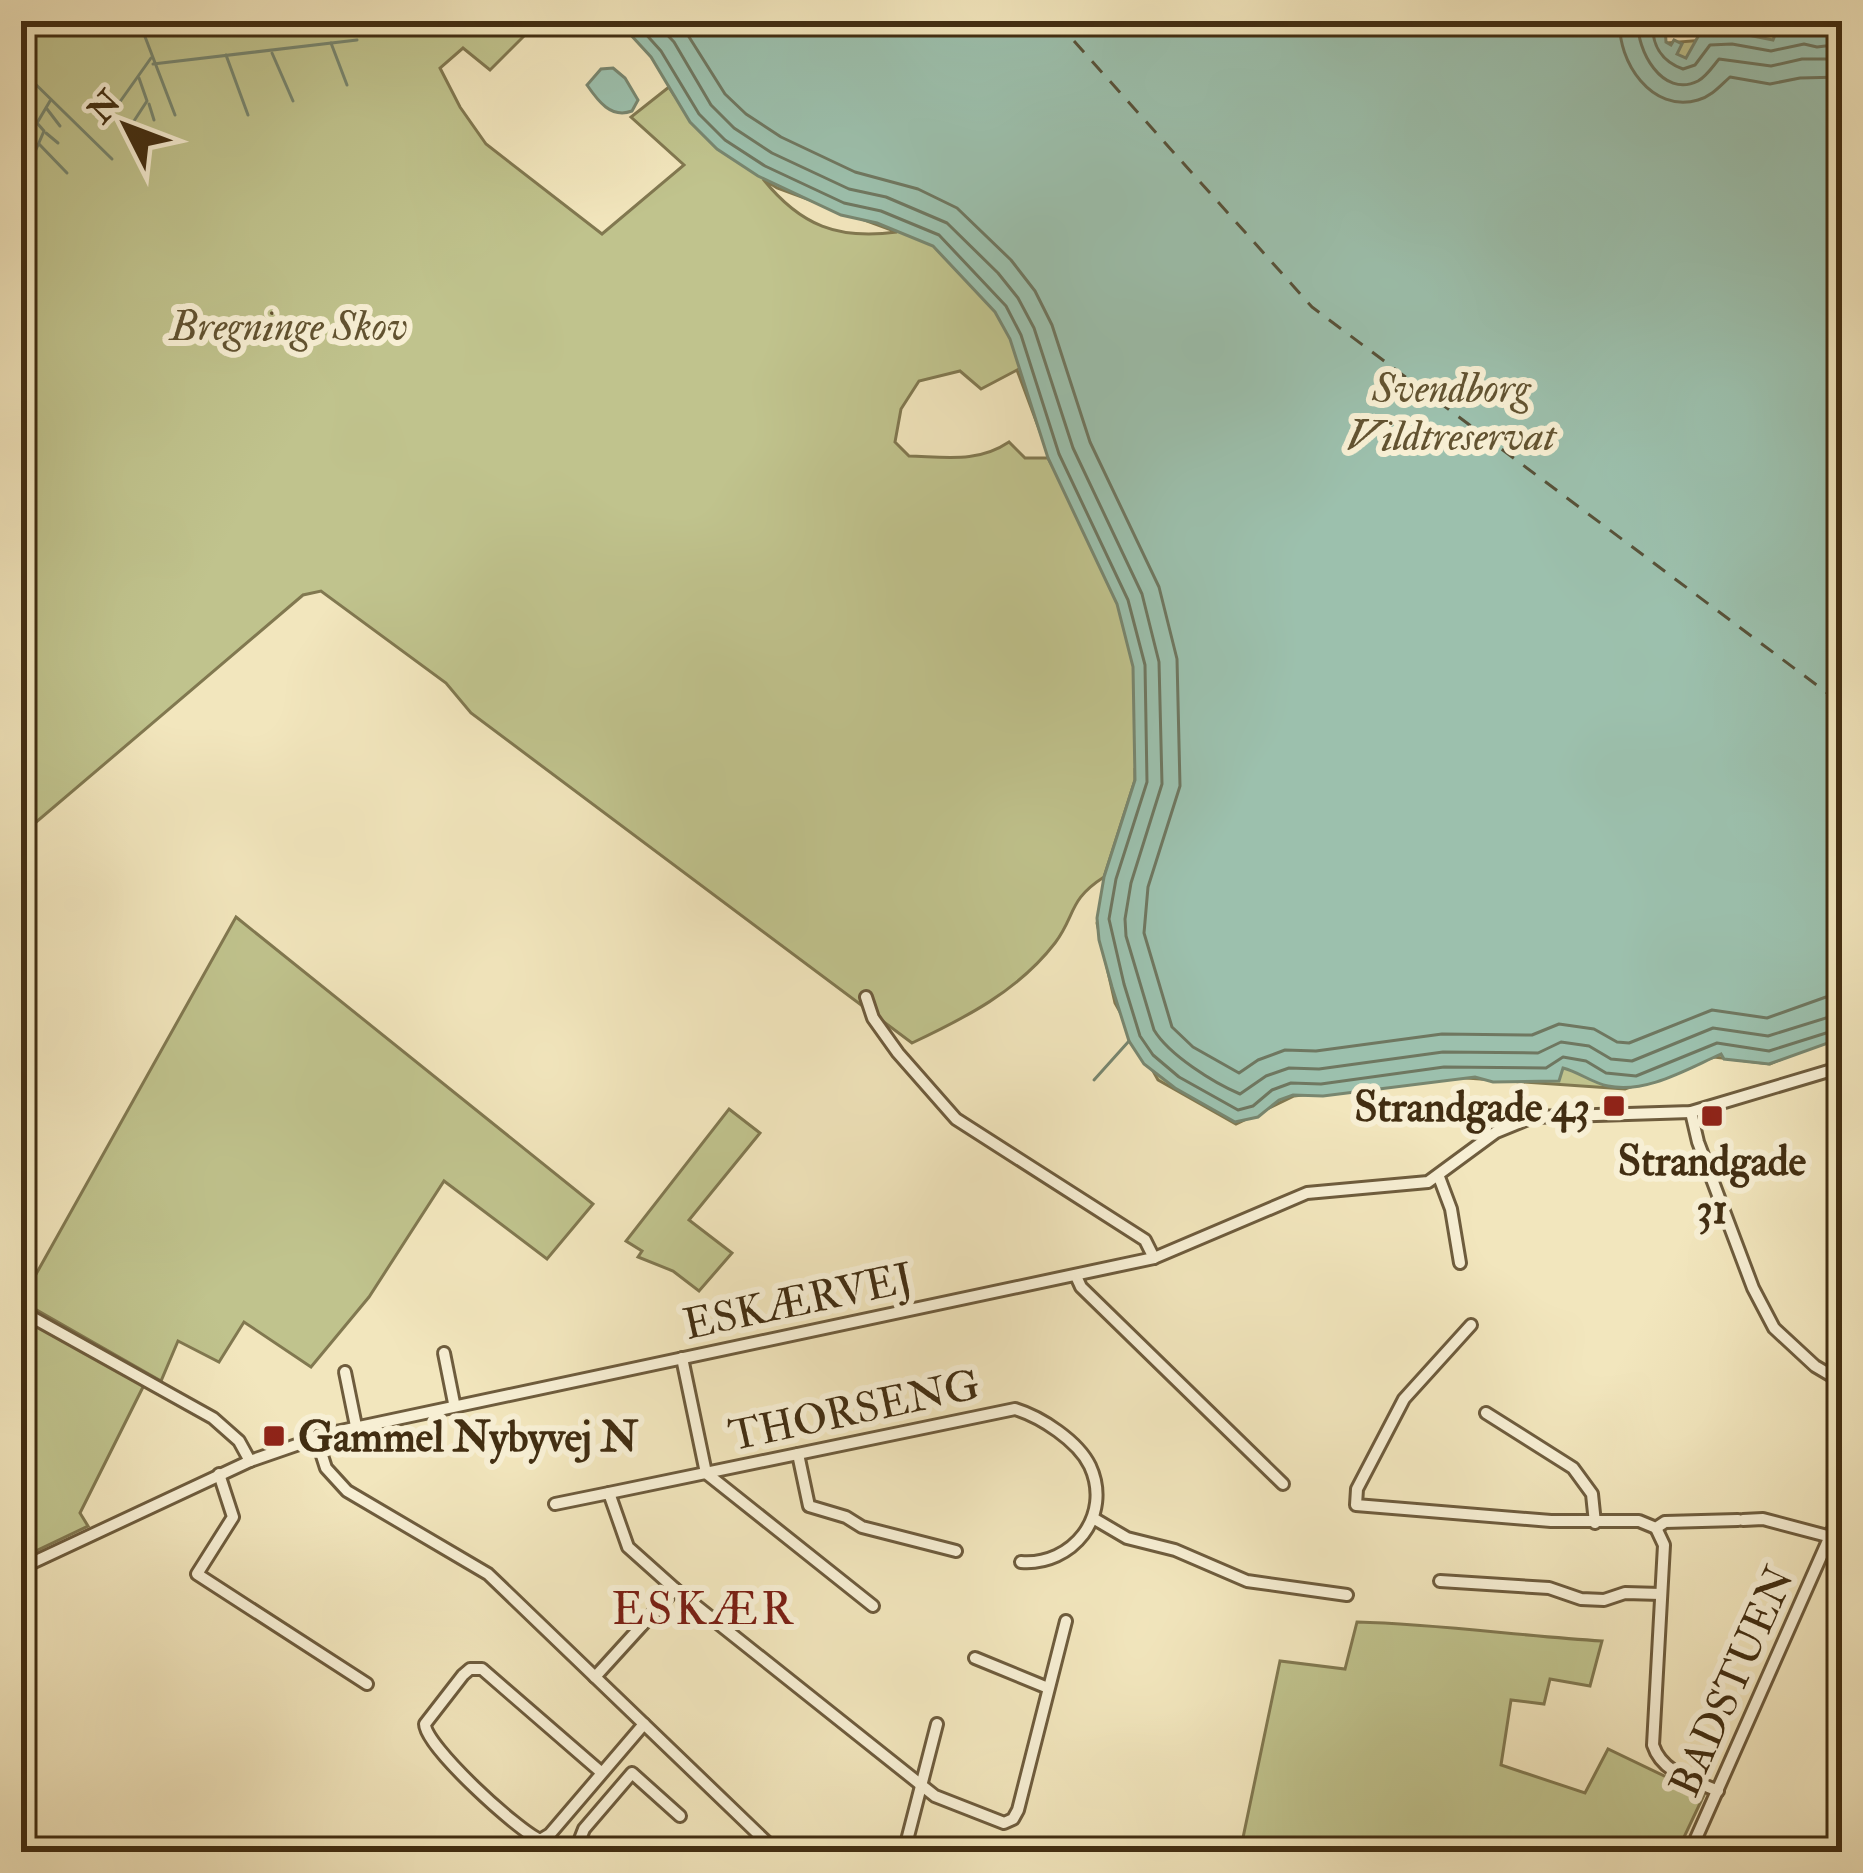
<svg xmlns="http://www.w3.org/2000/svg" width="1863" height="1873" font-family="'IM FELL Double Pica',serif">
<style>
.green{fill:#c0c38d;stroke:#817850;stroke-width:3;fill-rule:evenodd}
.water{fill:#9cc0ad;stroke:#78866f;stroke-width:3}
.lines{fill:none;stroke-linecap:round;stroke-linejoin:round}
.shore{stroke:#6f7760;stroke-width:3}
.stream{stroke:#78866f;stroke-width:3}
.ferry{stroke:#585239;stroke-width:3;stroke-dasharray:15 12;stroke-linecap:butt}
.minor-casing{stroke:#6e5c3d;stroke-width:16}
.minor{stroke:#f7efd4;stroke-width:10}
.poi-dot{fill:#8f2418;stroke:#f7efd4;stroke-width:4.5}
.labels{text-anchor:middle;stroke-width:12;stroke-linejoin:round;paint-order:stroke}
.park-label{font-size:42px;font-style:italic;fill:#625331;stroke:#f7efd4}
.poi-label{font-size:42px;font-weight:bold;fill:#422e12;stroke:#f7efd4;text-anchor:end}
.street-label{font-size:42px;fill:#422e12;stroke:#f7efd4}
.neighbourhood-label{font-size:45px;letter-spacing:3px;fill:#7a1f14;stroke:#f7efd4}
</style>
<rect width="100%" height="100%" fill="#f2e6bd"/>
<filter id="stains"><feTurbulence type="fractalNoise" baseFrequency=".00167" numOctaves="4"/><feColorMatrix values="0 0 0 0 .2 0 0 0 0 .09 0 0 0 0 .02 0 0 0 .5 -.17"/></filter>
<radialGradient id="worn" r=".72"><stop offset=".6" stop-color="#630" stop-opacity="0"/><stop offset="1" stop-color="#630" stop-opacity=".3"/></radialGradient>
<g class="green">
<path d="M21,21h403l4,10 46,-6 6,-4h59l-49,49 -27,-22 -23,20 20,39 26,37 116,90 82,-69 -53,-48 38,-30 5,8 969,-74 24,22 175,-14v1004l-72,31 -56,-7 -89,32 -173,-12 -158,19 -58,28 -78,-44 -43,-77 -18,-80 41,-142 -3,-13v12l-31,97c-36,23 -28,38 -49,66 -37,48 -90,75 -143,100l-441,-330 -25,-30 -125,-92 -18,4 -282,240zM763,179l14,9 120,44c-59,8 -96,-6 -134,-53zM1017,370l37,99 -6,-11h-23l-16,-16c-31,21 -63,15 -100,14l-14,-14 6,-33 18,-28 41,-10 21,18z"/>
<polygon points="236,917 593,1204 547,1259 444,1181 369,1297 311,1367 244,1322 219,1362 178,1341 161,1381 21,1301"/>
<polygon points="729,1109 760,1133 689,1220 732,1253 699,1291 673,1271 638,1257 642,1251 626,1241"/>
<polygon points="36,1326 144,1385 80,1513 88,1526 23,1557 21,1360"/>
<path d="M1357,1622c82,2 163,14 245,19l-12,45 -40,-7 -6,25 -33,-4 -10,65 84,28 23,-44 96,46 -27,57h-437l40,-191 65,8z"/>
</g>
<g class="water">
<path d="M618,21h1040l7,4 1,17 5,3 3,-5 8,4 -5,10 9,4 14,-25 33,-1 40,8 2,-5c23,-2 45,-5 67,-2v1005l-73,26 -45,-5 -3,-5c-34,15 -75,40 -113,32 -16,-3 -29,-14 -45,-18l-4,13 -66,1 -18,-5 -152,19 -30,-1 -14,5 -21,17 -23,5 -60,-34 -31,-24 -15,-23 -17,-54 -13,-47 -2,-22 7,-41 31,-97 -2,-113 -16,-63 -69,-146 -38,-119 -15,-27 -62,-66 -56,-23 -36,-8 -83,-39 -41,-27 -27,-27 -39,-65z"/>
<path d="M613,68l12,10 13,22 -6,11c-21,8 -34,-10 -45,-26l14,-16z"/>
</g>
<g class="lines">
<g class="shore">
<polyline points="634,21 661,51 699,114 725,140 765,166 844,203 881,211 939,235 1006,306 1021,335 1059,454 1128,600 1145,665 1147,782 1116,879 1109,919 1124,984 1140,1036 1153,1055 1179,1077 1238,1110 1253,1106 1272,1090 1291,1083 1321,1084 1444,1067 1546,1068 1563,1057 1586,1061 1606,1073 1636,1076 1717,1043 1769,1051 1842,1028"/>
<path d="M654,21l20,21 37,63 23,23 38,25 77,36 37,8 61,26 51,50 20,25 16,30 39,120 69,146 17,68 3,122 -31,99 -6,36 1,17 28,94c15,25 60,53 86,64l26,-18 23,-8 30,1 124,-17 95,1 23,-11 28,4 22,13 21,2 81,-33 55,8 74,-23"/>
<polyline points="679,21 725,94 746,114 781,137 855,172 918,189 957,208 1011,260 1035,291 1052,325 1090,442 1159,587 1177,659 1180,786 1148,887 1144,933 1172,1027 1193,1047 1239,1073 1258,1060 1285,1050 1316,1051 1442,1034 1532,1035 1559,1024 1594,1029 1617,1042 1629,1043 1712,1010 1767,1018 1826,997 1842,995"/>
<path d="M1620,21c-3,40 32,93 78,79 14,-4 22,-14 32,-23l40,7 30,-6 42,-1"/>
<path d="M1638,21c-2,28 24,78 60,60 9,-5 15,-15 21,-22l52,7 31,-7h40"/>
<path d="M1653,21c-2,23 8,40 30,48l12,-4 15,-20 22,-1 39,7 33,-7 13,3 25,-3"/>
</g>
<g class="stream">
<polyline points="139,21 175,115"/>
<polyline points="331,43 347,85"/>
<polyline points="272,53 293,101"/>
<polyline points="226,55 248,115"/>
<polyline points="153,64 357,40"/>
<polyline points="21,70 112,159"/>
<polyline points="149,104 154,120"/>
<polyline points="47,109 60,126"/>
<polyline points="107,120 151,58"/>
<polyline points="132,124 147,101 139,78"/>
<polyline points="46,133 58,143"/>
<polyline points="39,144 67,173"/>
<polyline points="31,161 44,131 37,123 50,101"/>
<polyline points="1094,1080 1129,1041"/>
</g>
<polyline class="ferry" points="1056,21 1312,307 1842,704"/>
<defs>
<g id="minor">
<polyline points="866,997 873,1018 898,1053 956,1119 1145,1240 1154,1258"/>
<polyline points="1691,1112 1698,1142 1753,1288 1774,1328 1815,1366 1842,1382"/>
<polyline points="1439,1177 1451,1209 1460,1263"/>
<polyline points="1076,1276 1081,1287 1283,1484"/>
<polyline points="21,1311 213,1418 239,1441 250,1461"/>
<polyline points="1471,1325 1404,1399 1357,1489 1356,1505 1551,1521 1639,1521 1656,1528 1665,1522 1738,1520"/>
<polyline points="444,1353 454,1403"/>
<polyline points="682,1358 706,1473 873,1606"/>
<polyline points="345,1372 356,1426"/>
<polyline points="1486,1413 1573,1468 1592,1494 1595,1523"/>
<polyline points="316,1437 326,1468 347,1491 488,1574 777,1852"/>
<polyline points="798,1454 809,1506 846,1517 862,1527 956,1551"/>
<polyline points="219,1474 233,1517 197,1574 367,1684"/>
<path d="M609,1493l406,-84c26,8 63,32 75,57 23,50 -18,100 -69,96"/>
<polyline points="555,1504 609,1493 628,1547 675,1589"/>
<polyline points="1093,1518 1127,1538 1175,1550 1247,1581 1347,1595"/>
<polyline points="1743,1520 1763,1519 1831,1537"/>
<path d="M1656,1528l8,17 -11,200c9,28 40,35 65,46"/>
<polyline points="21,1568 250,1461 331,1433 1154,1258 1307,1193 1428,1182 1496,1132 1533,1117 1691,1112 1842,1067"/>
<polyline points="1440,1581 1549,1588 1581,1599 1604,1600 1625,1593 1661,1594"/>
<polyline points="975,1658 1048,1688"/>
<polyline points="595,1677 675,1589 935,1796 1004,1823 1013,1819 1018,1810 1066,1621"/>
<path d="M602,1773l-120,-104h-12l-7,6 -38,49c0,22 92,106 115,116l10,-6 94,-110"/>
<polyline points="575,1852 584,1829 632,1773 680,1816"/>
<polyline points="904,1852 937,1724"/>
<polyline points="1690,1852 1842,1509"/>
</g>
</defs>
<use href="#minor" class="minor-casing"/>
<use href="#minor" class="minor"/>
</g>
<g class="poi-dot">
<rect x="1602" y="1094" width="24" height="24" rx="6"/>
<rect x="1700" y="1104" width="24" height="24" rx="6"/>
<rect x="262" y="1424" width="24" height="24" rx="6"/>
</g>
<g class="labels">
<g class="park-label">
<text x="289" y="340">Bregninge Skov</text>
<text x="1451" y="402">Svendborg<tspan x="1451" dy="48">Vildtreservat</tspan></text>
</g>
<g class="poi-label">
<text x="1590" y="1121">Strandgade 43</text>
<text x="1712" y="1175" text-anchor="middle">Strandgade<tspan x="1712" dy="48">31</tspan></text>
<text x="298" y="1451" text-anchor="start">Gammel Nybyvej N</text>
</g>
<g class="street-label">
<text transform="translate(798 1300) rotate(-12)" y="15">ESKÆRVEJ</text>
<text transform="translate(854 1409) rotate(-12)" y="15">THORSENG</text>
<text transform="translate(1731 1681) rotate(-66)" y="15">BADSTUEN</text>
</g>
<g class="neighbourhood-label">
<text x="704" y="1624">ESKÆR</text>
</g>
</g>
<rect width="1863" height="1873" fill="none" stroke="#f2e6bd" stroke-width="72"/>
<rect x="24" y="24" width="1815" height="1825" fill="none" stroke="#422e12" stroke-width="6"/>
<rect x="36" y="36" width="1791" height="1801" fill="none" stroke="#422e12" stroke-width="3"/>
<g transform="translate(126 126) rotate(312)" stroke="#f7efd4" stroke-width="9" paint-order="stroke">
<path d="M0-9L21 45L0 30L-21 45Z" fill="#422e12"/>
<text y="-18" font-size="33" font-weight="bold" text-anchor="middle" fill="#422e12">N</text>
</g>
<rect width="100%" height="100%" filter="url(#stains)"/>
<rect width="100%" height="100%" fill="url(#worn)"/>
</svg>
